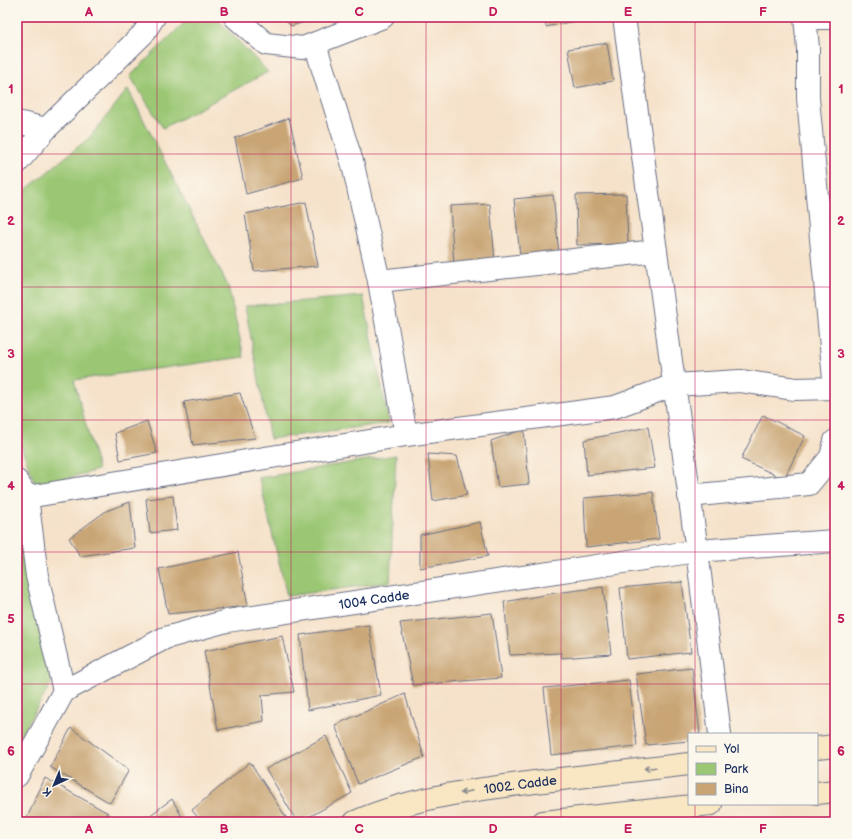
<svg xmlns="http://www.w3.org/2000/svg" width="852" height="839" font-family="'Balsamiq Sans',sans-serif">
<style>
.green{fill:#9bc774;stroke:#5b7b69}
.building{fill:#c9a575}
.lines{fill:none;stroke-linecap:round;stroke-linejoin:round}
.street-casing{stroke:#686e84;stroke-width:24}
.secondary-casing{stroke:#686e84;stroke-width:24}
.street{stroke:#fff;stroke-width:22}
.secondary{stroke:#f9e7c3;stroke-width:22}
.oneway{stroke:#8a8b90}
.grid{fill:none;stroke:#c2185b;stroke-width:1;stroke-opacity:0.55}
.labels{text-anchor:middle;stroke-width:3;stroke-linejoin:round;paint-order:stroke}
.street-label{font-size:13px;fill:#1b2f5e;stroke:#fbf7ec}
.neatline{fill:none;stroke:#c2185b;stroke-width:1.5}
.grid-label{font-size:13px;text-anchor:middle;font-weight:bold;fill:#c2185b}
</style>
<rect width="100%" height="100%" fill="#fbf7ec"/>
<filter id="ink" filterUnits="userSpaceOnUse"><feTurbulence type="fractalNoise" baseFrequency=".025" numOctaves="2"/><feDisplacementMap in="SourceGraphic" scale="8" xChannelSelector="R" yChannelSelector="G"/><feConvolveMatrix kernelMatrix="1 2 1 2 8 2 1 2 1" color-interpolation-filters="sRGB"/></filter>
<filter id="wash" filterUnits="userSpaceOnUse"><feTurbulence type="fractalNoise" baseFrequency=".012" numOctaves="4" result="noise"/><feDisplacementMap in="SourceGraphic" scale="16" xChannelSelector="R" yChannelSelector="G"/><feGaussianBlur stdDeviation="0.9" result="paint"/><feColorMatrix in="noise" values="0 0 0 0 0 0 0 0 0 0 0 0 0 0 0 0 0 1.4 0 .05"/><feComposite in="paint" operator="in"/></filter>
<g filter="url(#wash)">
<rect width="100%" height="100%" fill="#f6e2ca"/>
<g class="green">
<polygon points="190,17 215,17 268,72 163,128 130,76"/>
<polygon points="128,89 228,286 244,357 74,380 98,470 36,486 17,435 17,197 90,137"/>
<polygon points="363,296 389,423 270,439 245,306"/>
<polygon points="396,455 390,582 287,596 259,478"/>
<polygon points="17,513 52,682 17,742"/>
</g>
<g id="blocks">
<g class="building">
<polygon points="282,17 321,17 291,26"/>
<polygon points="544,17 582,17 583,19 546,27"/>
<polygon points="607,43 613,81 575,88 568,49"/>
<polygon points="289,118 303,178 246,194 235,138"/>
<polygon points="626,194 628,244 577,245 576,195"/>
<polygon points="553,195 559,253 520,256 514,199"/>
<polygon points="306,202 318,266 254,271 245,214"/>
<polygon points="490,204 495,262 454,265 450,206"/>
<polygon points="240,393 255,438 193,445 184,402"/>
<polygon points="763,415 805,436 784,479 741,459"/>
<polygon points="147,421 157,453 120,460 115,433"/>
<polygon points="648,427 655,468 587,475 584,440"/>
<polygon points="524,429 529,484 498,487 491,441"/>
<polygon points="428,454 457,456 467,495 433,501"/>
<polygon points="653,492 659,539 586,547 584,498"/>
<polygon points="173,496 177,530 150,533 146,499"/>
<polygon points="130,502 135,548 80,556 69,538 106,511"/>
<polygon points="480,522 488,556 420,568 420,535"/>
<polygon points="238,552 248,606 168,614 159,569"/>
<polygon points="682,582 691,652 627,659 620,588"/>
<polygon points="603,587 611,654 562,658 561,653 510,655 504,602 555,593"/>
<polygon points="492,613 501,678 413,685 400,623"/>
<polygon points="369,625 381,695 308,710 300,635"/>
<polygon points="282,636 294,692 262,695 264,721 218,730 204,651"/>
<polygon points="692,668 700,734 689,734 689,741 646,745 636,674"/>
<polygon points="629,680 637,746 551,755 544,688"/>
<polygon points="405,694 424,757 358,784 335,725"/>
<polygon points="71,728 129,770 110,803 50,767"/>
<polygon points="326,736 352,793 300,822 297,822 266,769"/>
<polygon points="250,762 289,822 201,822 192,810"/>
<polygon points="45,778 108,813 102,822 25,822"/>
<polygon points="172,799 185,822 141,822"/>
</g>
</g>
</g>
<g filter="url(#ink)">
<use href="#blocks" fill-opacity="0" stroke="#686e84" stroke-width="1"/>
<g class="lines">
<defs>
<g id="street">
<polyline points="235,17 266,44 303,48 383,17"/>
<polyline points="624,17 697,551 720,734"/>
<polyline points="805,17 808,48 808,98 835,390"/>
<polyline points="805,18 835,18"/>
<polyline points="315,44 353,165 379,281 406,435"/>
<polyline points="17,122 46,129"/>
<polyline points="17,163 46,129 143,34 154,17"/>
<polyline points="379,281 656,251"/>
<polyline points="17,481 27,497 37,576 64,691 17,776"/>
<polyline points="689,496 809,484 831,457 835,441"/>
<polyline points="27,497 406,435 615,407 674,385 740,381 795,389 835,388"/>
<path id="s1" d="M64,691l101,-53 62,-17 470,-70 138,-10"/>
</g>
<g id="secondary">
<polyline points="817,748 835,746"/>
<polyline points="817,793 835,791"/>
<path id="s2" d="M355,822c56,-25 120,-32 180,-40 52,-6 103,-12 154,-18"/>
<polyline points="543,822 711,804"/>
</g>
</defs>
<use href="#street" class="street-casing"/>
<use href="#secondary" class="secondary-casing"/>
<use href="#street" class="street"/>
<use href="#secondary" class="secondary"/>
</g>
<defs><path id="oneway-shaft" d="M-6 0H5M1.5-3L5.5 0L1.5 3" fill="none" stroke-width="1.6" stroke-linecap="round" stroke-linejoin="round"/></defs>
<g class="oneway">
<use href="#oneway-shaft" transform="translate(650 768) rotate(173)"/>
<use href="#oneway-shaft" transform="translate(466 792) rotate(169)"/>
</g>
</g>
<path class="grid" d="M157,17v805M291,17v805M426,17v805M561,17v805M695,17v717M17,154h818M17,287h818M17,420h818M17,552h818M17,684h818M695,804v18"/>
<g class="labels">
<g class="street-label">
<text dy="5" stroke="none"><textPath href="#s1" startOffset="327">1004 Cadde</textPath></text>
<text dy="5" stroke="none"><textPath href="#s2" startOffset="170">1002. Cadde</textPath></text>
</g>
</g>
<rect width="852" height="839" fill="none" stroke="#fbf7ec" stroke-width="44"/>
<rect x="688" y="733" width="130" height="72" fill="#fbf7ec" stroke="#a1a7b3"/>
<rect x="696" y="746" width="20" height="6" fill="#f9e7c3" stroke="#a1a7b3"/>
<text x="724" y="753" font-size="12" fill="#1b2f5e">Yol</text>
<rect x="696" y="763" width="20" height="12" fill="#9bc774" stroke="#a1a7b3"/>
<text x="724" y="773" font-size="12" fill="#1b2f5e">Park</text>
<rect x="696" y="783" width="20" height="12" fill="#c9a575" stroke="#a1a7b3"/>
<text x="724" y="793" font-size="12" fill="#1b2f5e">Bina</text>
<g transform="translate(54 785) rotate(224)" stroke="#fbf7ec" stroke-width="3" paint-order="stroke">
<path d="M0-3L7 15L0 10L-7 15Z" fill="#1b2f5e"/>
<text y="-6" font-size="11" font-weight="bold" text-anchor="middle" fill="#1b2f5e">K</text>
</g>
<rect x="22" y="22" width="808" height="795" class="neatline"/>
<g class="grid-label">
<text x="89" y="16">A</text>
<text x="224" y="16">B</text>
<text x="359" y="16">C</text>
<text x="493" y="16">D</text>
<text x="628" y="16">E</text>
<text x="763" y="16">F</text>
<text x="11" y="93">1</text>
<text x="841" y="93">1</text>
<text x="11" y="225">2</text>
<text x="841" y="225">2</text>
<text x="11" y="358">3</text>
<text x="841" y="358">3</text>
<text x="11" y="490">4</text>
<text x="841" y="490">4</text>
<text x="11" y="623">5</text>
<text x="841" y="623">5</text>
<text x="11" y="755">6</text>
<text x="841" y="755">6</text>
<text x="89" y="833">A</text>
<text x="224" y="833">B</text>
<text x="359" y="833">C</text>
<text x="493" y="833">D</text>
<text x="628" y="833">E</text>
<text x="763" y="833">F</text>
</g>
</svg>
